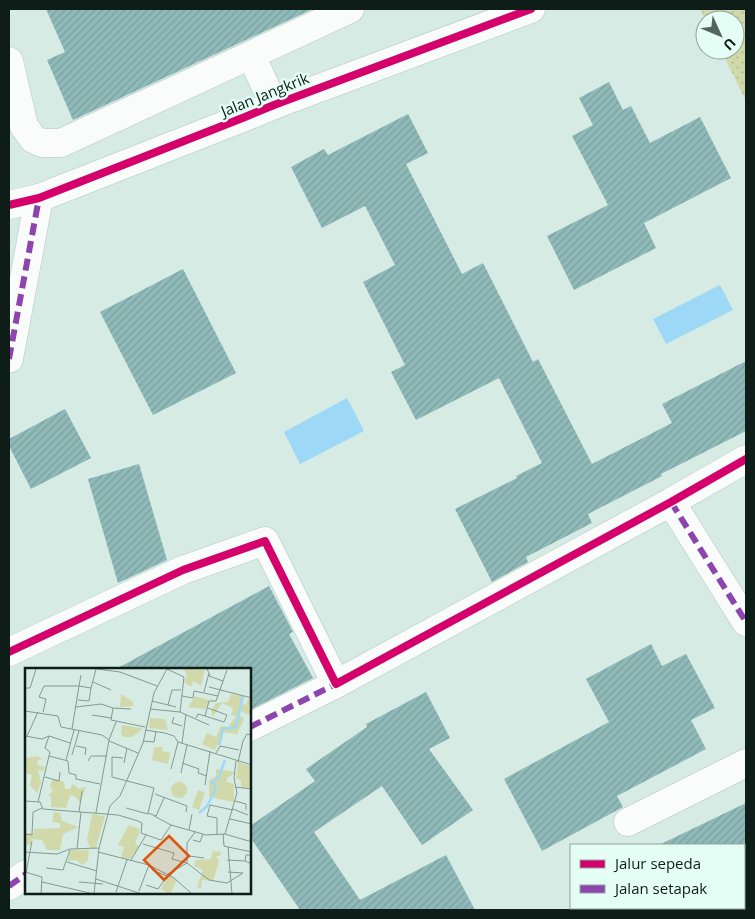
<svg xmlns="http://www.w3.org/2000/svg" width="755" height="919" font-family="'Open Sans',sans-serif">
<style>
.grass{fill:url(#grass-dots)}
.water{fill:#9ed8f7}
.building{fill:url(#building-hatch)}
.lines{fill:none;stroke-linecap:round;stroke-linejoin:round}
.street-casing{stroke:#b5c6c0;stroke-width:29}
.street{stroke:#f9fcfb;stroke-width:28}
.quiet{stroke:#8e44ad;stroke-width:6;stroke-dasharray:12 6;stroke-linecap:butt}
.cycleway-casing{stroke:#e5fef5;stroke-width:11}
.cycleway{stroke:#d6006c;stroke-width:8}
.labels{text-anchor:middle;stroke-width:5;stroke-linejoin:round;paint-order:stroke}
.street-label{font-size:15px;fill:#0e1d18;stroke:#e5fef5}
.inset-river{fill:none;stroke:#9ed8f7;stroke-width:2.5}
.inset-road{fill:none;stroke:#859992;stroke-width:1}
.view{fill:#dd560d;fill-opacity:0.15;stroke:#dd560d;stroke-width:2.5}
.inset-edge{fill:none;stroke:#0e1d18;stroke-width:2.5}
</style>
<defs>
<pattern id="grass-dots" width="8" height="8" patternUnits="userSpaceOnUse" patternTransform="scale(1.25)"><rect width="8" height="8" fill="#d1d9aa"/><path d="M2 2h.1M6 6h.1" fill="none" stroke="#b2ba92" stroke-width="1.8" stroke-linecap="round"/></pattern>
<pattern id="building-hatch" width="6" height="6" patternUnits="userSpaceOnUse" patternTransform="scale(1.25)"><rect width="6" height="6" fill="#8fbab9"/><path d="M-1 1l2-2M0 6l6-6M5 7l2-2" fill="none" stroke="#7a9f9e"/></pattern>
</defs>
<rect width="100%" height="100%" fill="#d5ebe3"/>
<polygon class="grass" points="700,9 746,9 746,101 721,50 735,50 735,20 706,20"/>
<g class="water">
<polygon points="720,285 733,310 666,344 653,319"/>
<polygon points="347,398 364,431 300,464 284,432"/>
</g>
<g class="building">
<polygon points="46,9 313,9 73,120 47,60 65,52"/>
<polygon points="609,82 623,110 631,106 650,143 700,117 731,178 644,223 656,248 574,290 547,236 608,205 572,136 593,125 579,98"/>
<polygon points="408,114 428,153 406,164 462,274 483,263 533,362 538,359 592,464 672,423 662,404 746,361 746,431 661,474 662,476 588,514 592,523 526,557 528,562 492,582 455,509 517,478 516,476 542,463 499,378 416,420 391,372 405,365 363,282 395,265 365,206 322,228 291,167 324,149 328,155"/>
<polygon points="183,269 236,373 153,415 100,312"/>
<polygon points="65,409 91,458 31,489 9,446 9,439"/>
<polygon points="139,464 167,560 118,583 88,479"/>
<polygon points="269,586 293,632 289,634 313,678 250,710 250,669 116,669"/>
<polygon points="651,644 662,666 686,654 715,708 691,720 706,749 617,796 623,807 542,851 504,779 609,722 586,679"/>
<polygon points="426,692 450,738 429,749 473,810 422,845 382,786 314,832 360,900 446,855 475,910 300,910 250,837 250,826 315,781 306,769 367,727 366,724"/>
<polygon points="746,803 746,845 659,845"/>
</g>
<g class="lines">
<defs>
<g id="street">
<polyline points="251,55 274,105"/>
<polyline points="9,61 24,126 33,139 42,143 61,143 350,9"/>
<polyline points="9,205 39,198 245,117 274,105 531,9"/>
<polyline points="9,359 39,198"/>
<polyline points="671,502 746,622"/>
<polyline points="9,652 183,570 265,541 336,684 671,502 746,459"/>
<polyline points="250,727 336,684"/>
<polyline points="628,822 746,763"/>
<polyline points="9,886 26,874"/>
</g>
</defs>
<use href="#street" class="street-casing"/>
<use href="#street" class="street"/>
<g class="quiet">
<polyline points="9,359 39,198 36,198"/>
<polyline points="671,502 746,622"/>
<polyline points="250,727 336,684"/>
<polyline points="9,886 26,874"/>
</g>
<defs>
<g id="cycleway">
<polyline points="9,205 39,198 245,117 274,105 531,9"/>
<polyline points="9,652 183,570 265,541 336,684 671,502 746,459"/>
</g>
</defs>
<use href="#cycleway" class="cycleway-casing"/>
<use href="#cycleway" class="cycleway"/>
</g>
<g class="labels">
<g class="street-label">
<text transform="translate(265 95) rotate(-22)" y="5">Jalan Jangkrik</text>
</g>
</g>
<g transform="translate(25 668)">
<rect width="226" height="226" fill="#d5ebe3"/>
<path d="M96,26l12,8v4l-13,1zM125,50l15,1 3,11 -19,-2zM97,57l19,3 1,2 -10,7h-8l-3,-3zM182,65l13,6 -5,11 -13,-6zM129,79h9l-1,4 8,2 1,-4 -3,15 -16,-4zM12,88l6,3 -5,1 -1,5 8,2 -1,4 -6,-1 3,13 -4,10 -7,-8 2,-10 -7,-2v-15zM191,101l20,3 -9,6v4l7,2v18l-25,-5v-16l7,-5zM28,111l11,3 1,7h5l3,-5 6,5 7,-2 -6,16 -4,-6 -6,-2 -4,13 -15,-1v-10l-3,-2 5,-3 -3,-7zM146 122a8 8 0 1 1 16 0a8 8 0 1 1-16 0ZM173,122l7,3 -6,17 -7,-3zM29,144l6,1 2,8 16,6 -15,7 -3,16h-13l-5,-10 -10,-1 -1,6h-6v-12h9v-4l26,-1v-5l-8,-1zM67,146l13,2 -9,32h-6l-3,-8zM104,157l10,4v5l-4,9 4,4 -9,12 -9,-1 3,-11 -6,-2zM45,182h19l-1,10 -5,5 -7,-5 -8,1z" fill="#d1d9aa"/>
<path d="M159,1l21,1 -4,16 -8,-5 -2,6 -7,-5 3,-6zM206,26l12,2 -2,7 5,2 2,-6 3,1 -2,8 2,3 -1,4 -9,-4 -3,4 6,4 -7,15 -14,-2 -2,3 2,4 -4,2 -3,-4 5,-11 7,1 8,-11 -5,-1 2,-7 -11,-5 -9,14 -2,-6 5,-8 12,-1zM170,28l14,4 -3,9 -18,-2zM188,183l8,1 -1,4h-4l3,5 -6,20 -11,-1 -1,9 -4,-2 6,-17 -9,-4 2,-6 15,-1z" fill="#d1d9aa"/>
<path d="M213,94l13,4v22l-10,-1v-7l-5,-1z" fill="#d1d9aa"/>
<path d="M143,207l9,5 -7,14 -9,-5z" fill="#d1d9aa"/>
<path class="inset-river" d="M194,77l4,-16 13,-2 7,-31M174,145l8,-7 9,-17 -4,-7 6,-3 7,-19"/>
<path class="inset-road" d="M72,1l23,3 37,14M142,1l17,8 -4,35M185,6l-1,2 14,5M68,14l18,8M184,19l43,11M0,20h5l6,-19M179,24l5,-19 -2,-4M157,28l11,2 1,-7 24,5M53,32l11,1 2,-13M127,33l24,6M143,37l4,-15h9M51,39l25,-3 12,4 -2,12 34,7M88,40l18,1M125,41l30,3 29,13M0,43l33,5 3,11 41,8 7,5 -13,73M18,44l3,-13 -7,-2 5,-11h35l2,-11M67,47l19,3M180,48l19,6 3,-7 -19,-7M149,49l-2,6 10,3M171,50l2,-4 7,2 4,-15h7l11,-31M47,61l7,-43 12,2 5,-19M120,62l20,3 9,3 4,6 74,23M0,68l17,3 7,-3 21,7M2,68l11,-24M24,68l-4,12 5,4 -1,4M84,72l7,-18M84,73l29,12M118,73l11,1 2,-11M157,75l4,-29M51,78l10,2 -1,7M191,85l4,-7 19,4M47,87l7,-24M24,88l19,5 1,12 7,2v4l24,5M98,90l-11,-1v20l42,11 -6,25 8,3 8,-18M41,92l8,-30M63,93l3,-5h16M213,94l5,-21 4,-7 5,1M99,95l3,-15M157,95l17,6 -1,4 9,3M146,101l7,-27M156,105l6,-28M20,109l14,4 1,-9M180,117l5,-34M210,119l17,2M130,126l32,12 -1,6M0,133l15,1 3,7 75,6 20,6 4,2 -1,10 20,7 10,-15 35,10 19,-1 27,8M210,133l11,3v6M13,134l11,-46M101,140l22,6M208,141l15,6M54,144l3,-21M129,148l17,9M205,151l22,5M164,162l3,-16M0,166l7,1 1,-23 9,-4M192,166v-16l-10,-2 3,-11 23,5M198,166l1,12 4,1 4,47M200,166l12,-41 -3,-15 2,-17M168,172l7,2 3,-8M118,176l31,9 -2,6 15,4 22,17 18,3 16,-10 -15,-1M203,179l24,5M52,181l4,-37M0,184l32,2 13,-5 29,-1M73,184l51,13 25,13 18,16M227,187h-6l-1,6 7,3M164,188l15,2M106,192l15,-25M202,192l18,1M42,194l30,9M162,195v-20l9,-12M21,200l17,2 7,-20M0,204l17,5 -1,17M1,205l6,-32M143,206l19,-11M71,211l46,15M17,214l52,12M54,214l24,2M121,217l12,4 9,-13 -15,-6M114,223l10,-26M91,224l11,-32M69,226l5,-46 11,-42 10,-10 23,-53 11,-50 13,-24"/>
<path class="view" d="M144,168l20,20 -25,24 -20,-20z"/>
<rect width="226" height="226" class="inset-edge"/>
</g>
<rect width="755" height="919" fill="none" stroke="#0e1d18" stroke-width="20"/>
<rect x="570" y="844" width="175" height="65" fill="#e5fef5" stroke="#8fa49d"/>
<rect x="580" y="860" width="25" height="8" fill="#d6006c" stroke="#8fa49d"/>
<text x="615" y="869" font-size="15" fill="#0e1d18">Jalur sepeda</text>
<rect x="580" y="885" width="25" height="8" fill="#8e44ad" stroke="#8fa49d"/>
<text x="615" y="894" font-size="15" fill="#0e1d18">Jalan setapak</text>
<g transform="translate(720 35) rotate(134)"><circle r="24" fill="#e5fef5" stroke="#8fa49d"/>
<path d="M0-4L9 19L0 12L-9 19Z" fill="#54655f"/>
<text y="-8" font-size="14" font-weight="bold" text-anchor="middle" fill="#0e1d18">U</text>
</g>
</svg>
